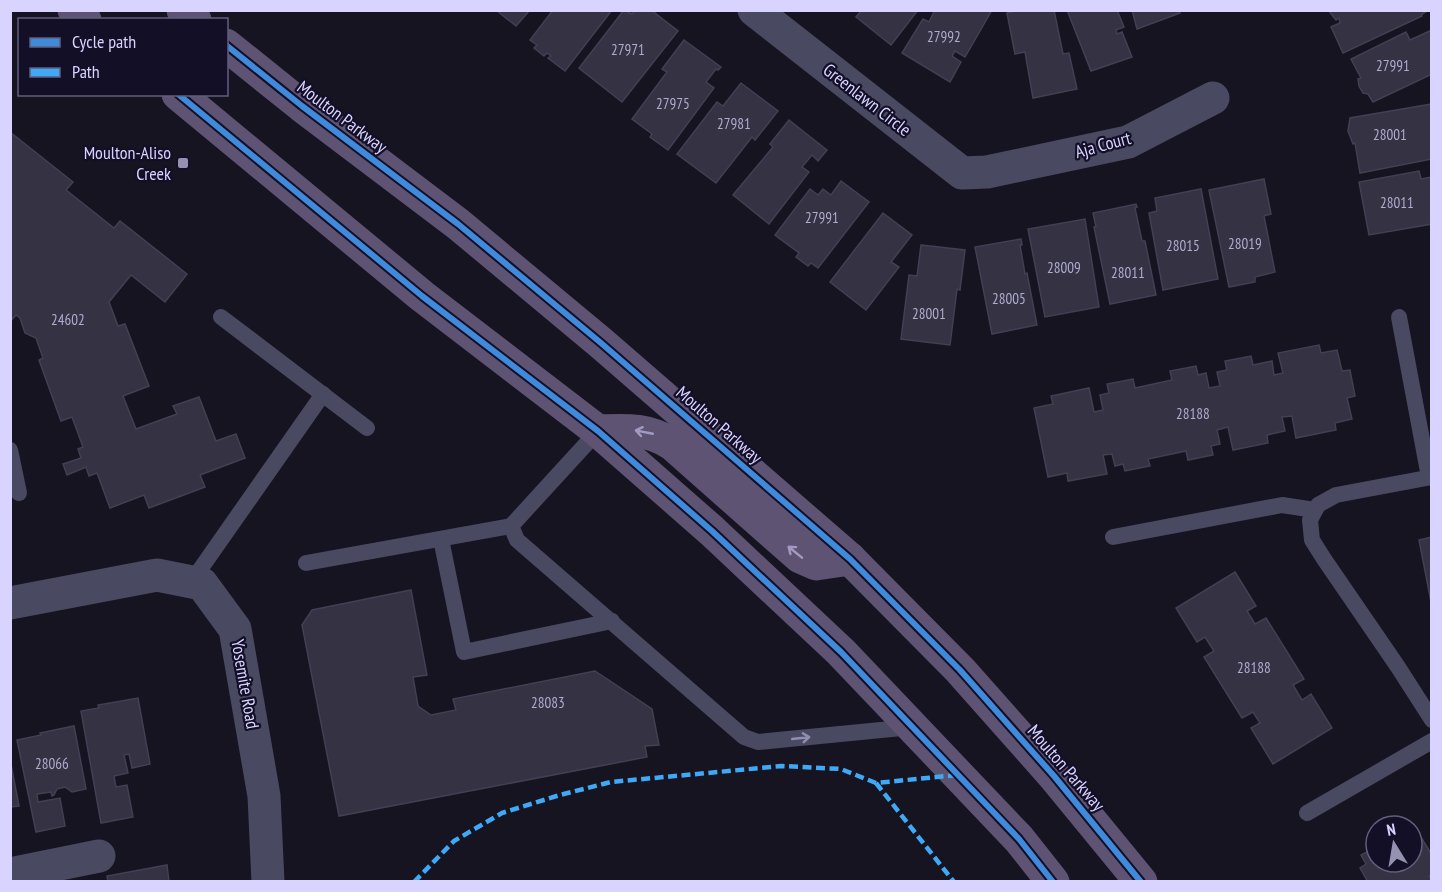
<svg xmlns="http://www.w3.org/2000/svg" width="1442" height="892" font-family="'PT Sans Narrow',sans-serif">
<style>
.building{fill:#343243;stroke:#433f54;stroke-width:1.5}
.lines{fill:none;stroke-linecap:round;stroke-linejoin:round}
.lane{stroke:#4a4962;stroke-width:16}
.street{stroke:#4a4962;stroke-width:33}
.primary{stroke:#5e5373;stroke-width:33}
.quiet{stroke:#3fa9f5;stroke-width:4.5;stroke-dasharray:9 4.5;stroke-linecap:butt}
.cycleway-casing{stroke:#130f26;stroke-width:10}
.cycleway{stroke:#408adc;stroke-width:6}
.oneway{stroke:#a29ac0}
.oneway2{stroke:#928eb0}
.poi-dot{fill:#9591b1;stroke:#130f26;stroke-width:2}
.labels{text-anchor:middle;stroke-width:4.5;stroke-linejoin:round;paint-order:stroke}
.number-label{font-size:15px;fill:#b0acd0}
.street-label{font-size:18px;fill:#d9d4ff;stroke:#130f26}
.poi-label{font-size:18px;fill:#d9d4ff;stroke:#130f26;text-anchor:end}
</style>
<rect width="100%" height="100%" fill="#161421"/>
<g class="building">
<polygon points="496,10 530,10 516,26"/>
<polygon points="553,10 612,10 565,71 548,58 551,56 547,53 544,56 534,48 537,45 530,40"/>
<polygon points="624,10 632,14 636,10 651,10 678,31 622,102 579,68"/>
<polygon points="862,10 918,10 891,45 856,17"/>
<polygon points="935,10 992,10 965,57 955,51 952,56 961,62 950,82 902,53 923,19 929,22"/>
<polygon points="1022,10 1054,10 1063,54 1069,53 1077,89 1033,98 1025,52 1015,54 1007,13"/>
<polygon points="1067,10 1117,10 1124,27 1116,30 1117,34 1122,32 1132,57 1091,71"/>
<polygon points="1132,10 1179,10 1180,13 1137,29"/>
<polygon points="1328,10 1429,10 1422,14 1422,16 1343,53 1331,27 1340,23 1339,18 1336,20"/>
<polygon points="1432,30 1432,74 1373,102 1368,94 1363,93 1359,86 1358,79 1361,78 1351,59 1406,32 1410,40"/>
<polygon points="684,40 721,67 718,70 716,69 706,82 714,88 668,150 650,137 652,134 632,119 667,72 662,69"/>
<polygon points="741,83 778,111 755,140 752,137 716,183 677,154 717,102 723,106"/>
<polygon points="1432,104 1432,159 1360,173 1355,143 1353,144 1348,131 1350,118"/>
<polygon points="789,120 827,150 818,161 812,155 802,167 809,172 769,224 733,195 773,147 770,144"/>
<polygon points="10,132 73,182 66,190 114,228 120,221 187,274 165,302 131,275 109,302 118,326 125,324 149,386 123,396 136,429 177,414 173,406 199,397 216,441 236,434 245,458 200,475 205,487 149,508 144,495 110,508 97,473 89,476 86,467 67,475 63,464 81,458 78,449 83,447 72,417 61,421 39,360 43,358 36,338 25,333 20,318 16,315 10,322"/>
<polygon points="1419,171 1421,179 1432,177 1432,224 1369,235 1359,182"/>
<polygon points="1264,179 1271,214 1264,216 1275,272 1255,277 1255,282 1229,287 1209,190"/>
<polygon points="841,181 869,202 818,268 811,263 808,266 796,257 799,253 775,235 810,189 818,195 823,189 831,195"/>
<polygon points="1201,189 1218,279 1163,290 1149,213 1157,211 1155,198"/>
<polygon points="1136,204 1137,207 1135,208 1142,241 1145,241 1156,295 1110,304 1094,227 1096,227 1093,213"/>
<polygon points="883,213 912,235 891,262 899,267 866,310 830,282"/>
<polygon points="1085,219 1099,307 1045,317 1028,229"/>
<polygon points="1021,239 1022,245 1020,245 1025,274 1027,273 1037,325 992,334 975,247"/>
<polygon points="921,245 965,250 960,290 957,289 950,345 901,339 909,275 917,276"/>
<polygon points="1319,345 1321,353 1337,350 1342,371 1350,370 1355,396 1347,398 1352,419 1335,423 1336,430 1296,438 1292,416 1282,417 1285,431 1267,435 1268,443 1233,450 1228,427 1217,430 1220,444 1211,446 1213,455 1188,460 1186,451 1148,459 1150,466 1125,471 1123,464 1115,466 1112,454 1103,455 1107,474 1068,481 1067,473 1048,477 1034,408 1053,404 1051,396 1089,388 1094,412 1103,410 1100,395 1109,393 1107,384 1133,379 1135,388 1172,380 1170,371 1196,366 1198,375 1206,373 1209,388 1220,386 1217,372 1227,370 1225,361 1251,356 1253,365 1272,361 1274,375 1283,373 1278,353"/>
<polygon points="1432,537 1432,607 1419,540"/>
<polygon points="1235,572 1256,606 1247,611 1255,624 1266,618 1304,679 1293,685 1302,700 1311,694 1332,728 1273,764 1251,728 1260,723 1253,712 1242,718 1204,657 1214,651 1205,637 1197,642 1176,608"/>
<polygon points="411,590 427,675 413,677 418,706 431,715 456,710 453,699 595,671 652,709 659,745 645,746 647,757 339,816 302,625 312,610"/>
<polygon points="138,698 150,764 132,768 129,754 124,755 128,773 114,776 116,787 127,785 133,817 101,823 81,711 99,708 98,705"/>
<polygon points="74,726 86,789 72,792 65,787 57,789 54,795 52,796 51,792 37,794 38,802 60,798 65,826 36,832 17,740 41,735 40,733"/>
<polygon points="10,759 19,806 10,807"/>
<polygon points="1419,834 1432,855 1432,875 1429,876 1432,882 1368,882 1360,868 1366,864 1361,855 1376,847 1376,862 1412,862 1412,838"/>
<polygon points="167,865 169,882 108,882 107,876"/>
</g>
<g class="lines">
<g class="lane">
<polyline points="221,317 367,428"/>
<polyline points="1399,317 1429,477"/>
<polyline points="598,431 511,526 517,540 744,737 758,742 912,727"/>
<polyline points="10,450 19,493"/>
<polyline points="1432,477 1336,495 1318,505 1310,520 1312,540 1324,559 1398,667 1432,720"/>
<polyline points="1113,537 1282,505 1315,510"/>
<polyline points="441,539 464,652 612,621"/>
<polyline points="306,563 511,526"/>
<polyline points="192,581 323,394"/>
<polyline points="1307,813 1432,741"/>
</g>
<g class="street">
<polyline points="754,10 962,173 987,172 1128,142 1213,98"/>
<polyline points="10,603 157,575 202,584 235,629 264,796 268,882"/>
<polyline points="10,874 99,856"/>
</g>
<g class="primary">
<polyline points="74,10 85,20"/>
<polyline points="183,10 195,20"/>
<polyline points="226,45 302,106 458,224 601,343 850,559 960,670 1054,776 1141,882"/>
<polyline points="178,94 422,296 598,431 712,531 841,652 1019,839 1053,882"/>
<path d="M598,431c28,-1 49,-3 74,13l128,113 16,7 34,-5"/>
</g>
<g class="quiet">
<polyline points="876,783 954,882"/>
<polyline points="414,882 454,841 502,813 560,795 611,782 782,766 841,769 876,783 957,775"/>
</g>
<defs>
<g id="cycleway">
<polyline points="226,45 302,106 458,224 601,343 850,559 960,670 1054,776 1141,882"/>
<polyline points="178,94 422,296 598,431 712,531 841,652 1019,839 1053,882"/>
</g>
</defs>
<use href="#cycleway" class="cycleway-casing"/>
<use href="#cycleway" class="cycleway"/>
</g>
<defs><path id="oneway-shaft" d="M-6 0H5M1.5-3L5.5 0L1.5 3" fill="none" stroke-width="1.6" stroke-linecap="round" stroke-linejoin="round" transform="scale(1.5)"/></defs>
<g class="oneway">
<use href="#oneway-shaft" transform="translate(644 432) rotate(-169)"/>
<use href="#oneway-shaft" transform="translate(795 552) rotate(-141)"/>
</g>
<use class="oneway2" href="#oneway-shaft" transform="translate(801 738) rotate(-6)"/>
<rect class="poi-dot" x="177" y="157" width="12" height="12" rx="3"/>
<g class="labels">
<g class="number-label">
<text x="944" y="42">27992</text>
<text x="628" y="55">27971</text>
<text x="1393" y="71">27991</text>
<text x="673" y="109">27975</text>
<text x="734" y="129">27981</text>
<text x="1390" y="140">28001</text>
<text x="1397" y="208">28011</text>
<text x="822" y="223">27991</text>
<text x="1245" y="249">28019</text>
<text x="1183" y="251">28015</text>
<text x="1064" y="273">28009</text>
<text x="1128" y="278">28011</text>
<text x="1009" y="304">28005</text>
<text x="929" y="319">28001</text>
<text x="68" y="325">24602</text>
<text x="1193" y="419">28188</text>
<text x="1254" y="673">28188</text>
<text x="548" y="708">28083</text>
<text x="52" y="769">28066</text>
</g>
<g class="street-label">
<text transform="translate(867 100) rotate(38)" y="6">Greenlawn Circle</text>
<text transform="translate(342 117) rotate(37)" y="6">Moulton Parkway</text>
<text transform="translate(1103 145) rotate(-15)" y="6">Aja Court</text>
<text transform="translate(719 425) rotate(41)" y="6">Moulton Parkway</text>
<text transform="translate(245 684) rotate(80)" y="6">Yosemite Road</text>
<text transform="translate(1066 768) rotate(49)" y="6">Moulton Parkway</text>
</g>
<g class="poi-label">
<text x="171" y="159">Moulton-Aliso<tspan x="171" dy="21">Creek</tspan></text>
</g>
</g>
<rect width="1442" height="892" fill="none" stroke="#d9d4ff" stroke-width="24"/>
<rect x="18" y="18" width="210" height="78" fill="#130f26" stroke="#625e7d" stroke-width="1.5"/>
<rect x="30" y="38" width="30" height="9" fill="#408adc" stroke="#625e7d" stroke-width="1.5"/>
<text x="72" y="48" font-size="18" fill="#d9d4ff">Cycle path</text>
<rect x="30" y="68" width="30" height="9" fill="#3fa9f5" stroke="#625e7d" stroke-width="1.5"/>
<text x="72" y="78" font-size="18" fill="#d9d4ff">Path</text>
<g transform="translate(1394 844) rotate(349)"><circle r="28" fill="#130f26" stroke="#625e7d" stroke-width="1.5"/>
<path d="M0-4.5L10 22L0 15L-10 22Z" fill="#9591b1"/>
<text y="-9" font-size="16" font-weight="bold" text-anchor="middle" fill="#d9d4ff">N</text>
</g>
</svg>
